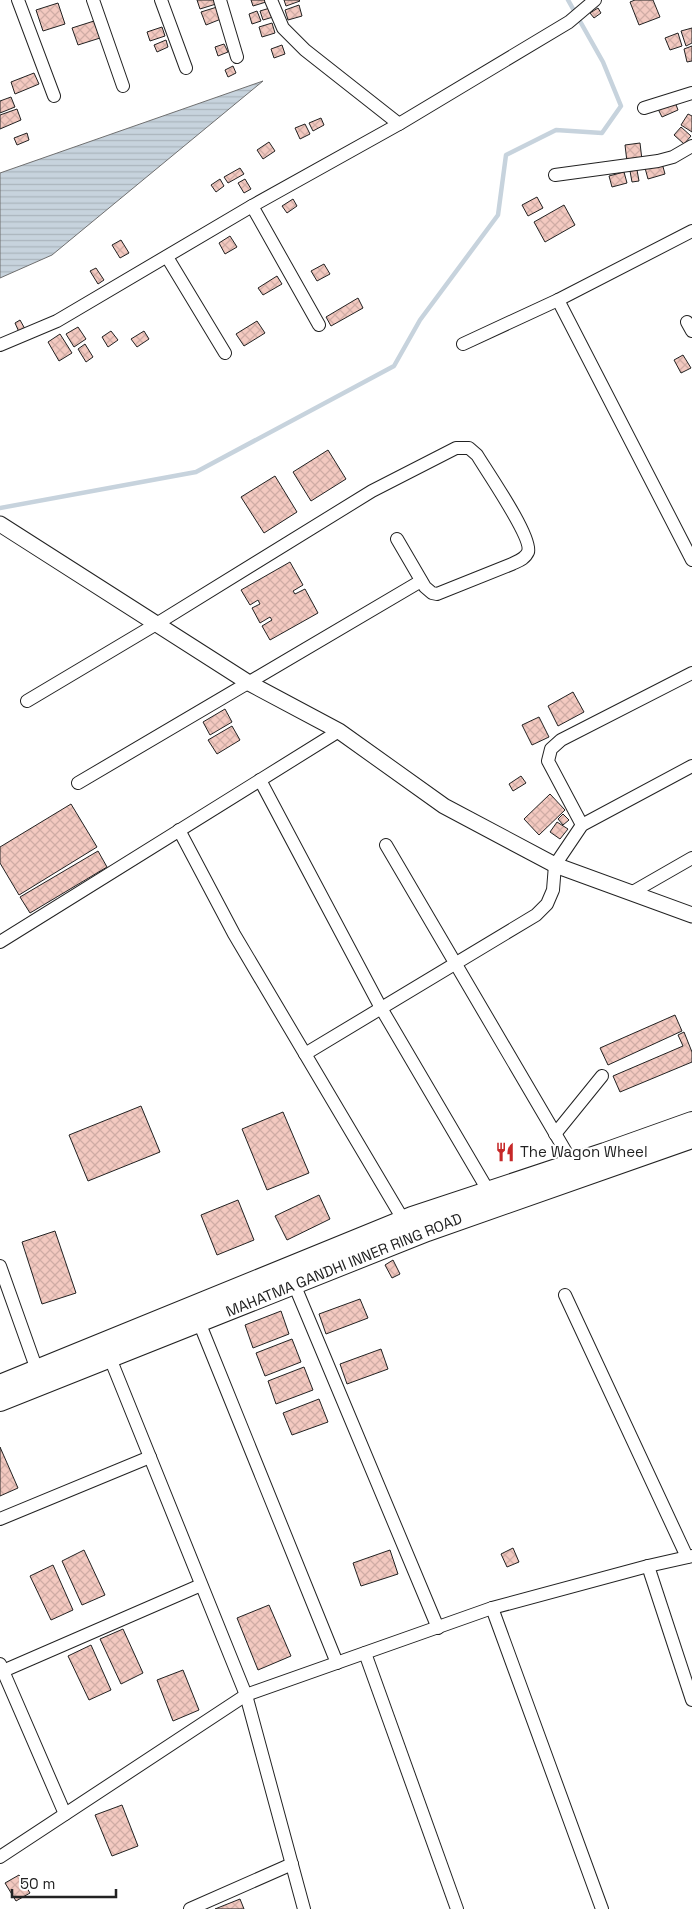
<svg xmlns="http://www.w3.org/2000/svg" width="692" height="1909" font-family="'Space Grotesk',sans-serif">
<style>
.water{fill:url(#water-rules);stroke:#6f6f6f}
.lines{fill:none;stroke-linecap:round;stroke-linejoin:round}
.stream{stroke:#c7d3dd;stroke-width:4.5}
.building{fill:url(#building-cross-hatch);stroke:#222}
.minor-casing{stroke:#222;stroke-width:14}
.tertiary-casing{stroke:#222;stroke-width:17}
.primary-casing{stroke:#222;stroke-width:22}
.minor{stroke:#fff;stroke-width:12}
.tertiary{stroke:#fff;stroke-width:15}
.primary{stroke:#fff;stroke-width:20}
.labels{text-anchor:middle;stroke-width:4;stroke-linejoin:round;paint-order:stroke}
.poi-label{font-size:15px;fill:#222;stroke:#fff;text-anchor:start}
.street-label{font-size:15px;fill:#222;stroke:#fff}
</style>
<defs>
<pattern id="water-rules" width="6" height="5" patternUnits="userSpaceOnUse" patternTransform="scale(1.25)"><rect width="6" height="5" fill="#c7d3dd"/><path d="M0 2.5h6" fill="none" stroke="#abb5bd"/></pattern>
<pattern id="building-cross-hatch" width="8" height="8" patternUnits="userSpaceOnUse" patternTransform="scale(1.25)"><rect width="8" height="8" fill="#f3c9c0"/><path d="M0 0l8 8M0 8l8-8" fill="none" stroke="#d0aca5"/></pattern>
</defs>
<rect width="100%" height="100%" fill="#fff"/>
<polygon class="water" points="263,81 52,255 0,278 0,173"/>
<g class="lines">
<polyline class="stream" points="0,508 196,472 394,366 420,320 498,215 506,155 556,130 602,133 621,106 603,62 568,0"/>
</g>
<g class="building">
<polygon points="197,0 214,0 216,4 200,9"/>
<polygon points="251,0 266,0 266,2 253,6"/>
<polygon points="284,0 299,0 300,1 286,6"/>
<polygon points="635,0 653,0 660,17 639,25 630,2"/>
<polygon points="58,3 65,24 43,31 36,10"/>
<polygon points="299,5 302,16 288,20 285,10"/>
<polygon points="217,7 221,19 206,25 201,12"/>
<polygon points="270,8 273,17 263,20 260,11"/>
<polygon points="598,8 601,13 594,18 590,13"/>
<polygon points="257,11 261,21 252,24 249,14"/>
<polygon points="94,21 100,38 78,45 72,28"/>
<polygon points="272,23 275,33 262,37 259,27"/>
<polygon points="162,27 165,36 150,41 147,32"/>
<polygon points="692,28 692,43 686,46 681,31"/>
<polygon points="678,33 682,46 670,50 665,38"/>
<polygon points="166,40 168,47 157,52 154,45"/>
<polygon points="224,44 228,52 218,56 215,47"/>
<polygon points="282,45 285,54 274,58 271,49"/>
<polygon points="692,46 692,61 687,62 684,49"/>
<polygon points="233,66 236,73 228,77 225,70"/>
<polygon points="34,73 39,84 15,94 11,82"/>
<polygon points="11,97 15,107 0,113 0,101"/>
<polygon points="675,102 678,110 662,117 658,109"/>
<polygon points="17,109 21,120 0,129 0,115"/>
<polygon points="688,114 692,116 692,132 681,125"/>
<polygon points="321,118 324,125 313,131 309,123"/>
<polygon points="305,124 310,134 300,139 295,128"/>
<polygon points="681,127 691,136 684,144 674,135"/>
<polygon points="27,133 29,140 17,145 14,138"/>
<polygon points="269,142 275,151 263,159 257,150"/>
<polygon points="640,143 642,160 627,162 625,145"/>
<polygon points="662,163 665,174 648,179 645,168"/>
<polygon points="240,168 244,174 228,183 224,177"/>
<polygon points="637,170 639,181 632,182 630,171"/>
<polygon points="624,172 627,183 612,187 609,176"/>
<polygon points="220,179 224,186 216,192 211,185"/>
<polygon points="245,179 251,189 244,193 238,183"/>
<polygon points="537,197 543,208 528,216 522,205"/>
<polygon points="293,199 297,206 287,213 282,206"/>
<polygon points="564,205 575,225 545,242 534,222"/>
<polygon points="230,236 237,247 225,254 219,243"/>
<polygon points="121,240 129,253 120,258 112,245"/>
<polygon points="324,264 330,274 317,281 311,271"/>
<polygon points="96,268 104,280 98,284 90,271"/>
<polygon points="277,276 282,284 263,295 258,288"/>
<polygon points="358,298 363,308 331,326 326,317"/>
<polygon points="20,320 25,329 19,332 15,323"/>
<polygon points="257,321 265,333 244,346 236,334"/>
<polygon points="78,327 86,339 74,347 66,334"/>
<polygon points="111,331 118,340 108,347 102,337"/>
<polygon points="144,331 149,339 137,347 131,339"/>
<polygon points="60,334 72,353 59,361 48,342"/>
<polygon points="85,344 93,357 86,362 78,349"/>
<polygon points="683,355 691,368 681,373 674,360"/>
<polygon points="328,450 346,479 311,501 293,472"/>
<polygon points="275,476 297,512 264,533 241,497"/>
<polygon points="290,562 303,585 293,591 295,594 305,589 318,613 270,640 262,626 272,620 270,617 260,623 252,608 260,604 258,600 250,605 241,590"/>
<polygon points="573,692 584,712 558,726 548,706"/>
<polygon points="225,709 232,722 210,735 203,722"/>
<polygon points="539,717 549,737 532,745 522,725"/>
<polygon points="232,726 240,740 217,754 208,740"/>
<polygon points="521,776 526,783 513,791 509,784"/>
<polygon points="550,794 565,810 539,835 524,819"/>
<polygon points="71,804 97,847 19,895 0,863 0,847"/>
<polygon points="563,814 569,820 563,825 558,819"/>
<polygon points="557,822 568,829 560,839 550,832"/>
<polygon points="98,851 107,867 30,913 20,897"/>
<polygon points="675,1015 682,1031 608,1065 600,1048"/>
<polygon points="684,1032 692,1052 692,1062 620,1092 613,1076 683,1046 678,1035"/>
<polygon points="141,1106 160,1152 88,1181 69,1135"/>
<polygon points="283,1112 309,1173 267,1190 242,1129"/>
<polygon points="319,1195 330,1219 287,1240 275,1216"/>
<polygon points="238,1200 254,1240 217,1255 201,1215"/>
<polygon points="55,1231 76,1293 42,1304 22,1242"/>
<polygon points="393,1260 400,1274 392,1278 385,1265"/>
<polygon points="360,1299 368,1318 326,1334 319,1314"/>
<polygon points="281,1311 289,1334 253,1348 245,1325"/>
<polygon points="292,1339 301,1362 265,1376 256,1353"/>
<polygon points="381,1349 388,1369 347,1384 340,1364"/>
<polygon points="304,1367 313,1390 276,1404 268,1381"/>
<polygon points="319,1399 328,1422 292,1435 283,1413"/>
<polygon points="0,1447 18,1488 0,1496"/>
<polygon points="513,1548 519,1562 507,1567 501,1554"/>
<polygon points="84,1550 105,1595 82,1605 62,1561"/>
<polygon points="390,1550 398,1574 361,1586 353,1563"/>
<polygon points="53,1565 73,1610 51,1620 30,1576"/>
<polygon points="269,1605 291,1656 258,1670 237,1618"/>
<polygon points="123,1629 143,1673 121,1684 100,1639"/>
<polygon points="91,1645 111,1690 89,1700 68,1656"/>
<polygon points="183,1670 199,1710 173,1721 157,1680"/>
<polygon points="122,1805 138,1846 112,1856 95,1815"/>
<polygon points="19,1875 30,1893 16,1901 5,1883"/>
<polygon points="240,1899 244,1909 215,1909"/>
</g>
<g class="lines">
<defs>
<g id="minor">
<polyline points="18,0 54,96"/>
<polyline points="93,0 123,86"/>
<polyline points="161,0 186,68"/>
<polyline points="220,0 237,57"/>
<polyline points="271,0 283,28 305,50 399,124"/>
<polyline points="644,108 692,93"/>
<polyline points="555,175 658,161 673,157 692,146"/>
<polyline points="252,206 319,325"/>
<polyline points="167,257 225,353"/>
<polyline points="558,300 692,560"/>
<polyline points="687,322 692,331"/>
<polyline points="463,344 558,300 692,231"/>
<polyline points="0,345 57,321 252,206 399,124 569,22 595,0"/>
<path d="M27,701l131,-78 214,-132 84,-43h13l8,7c9,15 56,83 51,97 -3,7 -10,9 -16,12l-75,30 -5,-1 -7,-6 -28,-48"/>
<polyline points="260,780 381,1008 489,1192"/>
<polyline points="78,783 421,581"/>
<polyline points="582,825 548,761 551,749 561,740 692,673"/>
<polyline points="179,830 234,934 404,1221"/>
<polyline points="386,845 573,1164"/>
<polyline points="631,893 692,858"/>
<polyline points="0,942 339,731"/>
<polyline points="305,1054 536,915 547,904 553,890 555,865 582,825 692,766"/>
<polyline points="555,1134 602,1076"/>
<polyline points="0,1266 37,1370"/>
<polyline points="294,1284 438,1628"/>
<polyline points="565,1295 687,1557"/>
<polyline points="199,1322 337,1663"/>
<polyline points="110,1358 246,1695 304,1909"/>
<polyline points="0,1519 150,1457"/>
<polyline points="648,1566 692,1700"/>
<polyline points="492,1608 602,1909"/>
<polyline points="365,1653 457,1909"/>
<polyline points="0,1664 65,1814"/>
<polyline points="3,1671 201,1585"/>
<polyline points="0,1857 246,1695 492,1608 648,1566 692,1556"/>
<polyline points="190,1909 292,1864"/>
</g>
<polyline id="tertiary" points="0,524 249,683 339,731 444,806 555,865 692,915"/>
<g id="primary">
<polyline points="0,1385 412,1217 605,1153 692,1122"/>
<polyline points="0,1401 427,1231 692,1138"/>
</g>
</defs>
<use href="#minor" class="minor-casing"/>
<use href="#tertiary" class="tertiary-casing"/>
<use href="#primary" class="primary-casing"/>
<use href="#minor" class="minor"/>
<use href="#tertiary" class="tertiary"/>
<use href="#primary" class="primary"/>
</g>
<defs>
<symbol id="restaurant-bare" viewBox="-9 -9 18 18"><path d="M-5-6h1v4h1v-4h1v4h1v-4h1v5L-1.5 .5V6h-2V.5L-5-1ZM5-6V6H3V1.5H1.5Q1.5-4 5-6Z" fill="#c62828" stroke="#fff" stroke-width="2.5" paint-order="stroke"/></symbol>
</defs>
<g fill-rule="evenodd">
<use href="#restaurant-bare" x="491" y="1138" width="28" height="28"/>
</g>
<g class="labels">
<g class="poi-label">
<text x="520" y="1157">The Wagon Wheel</text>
</g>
<g class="street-label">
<text transform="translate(344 1265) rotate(-22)" y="5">MAHATMA GANDHI INNER RING ROAD</text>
</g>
</g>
<path d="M12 1889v8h104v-8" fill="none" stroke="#222222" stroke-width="2.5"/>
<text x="20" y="1889" font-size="15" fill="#222222" stroke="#ffffff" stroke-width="4" paint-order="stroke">50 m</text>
</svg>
